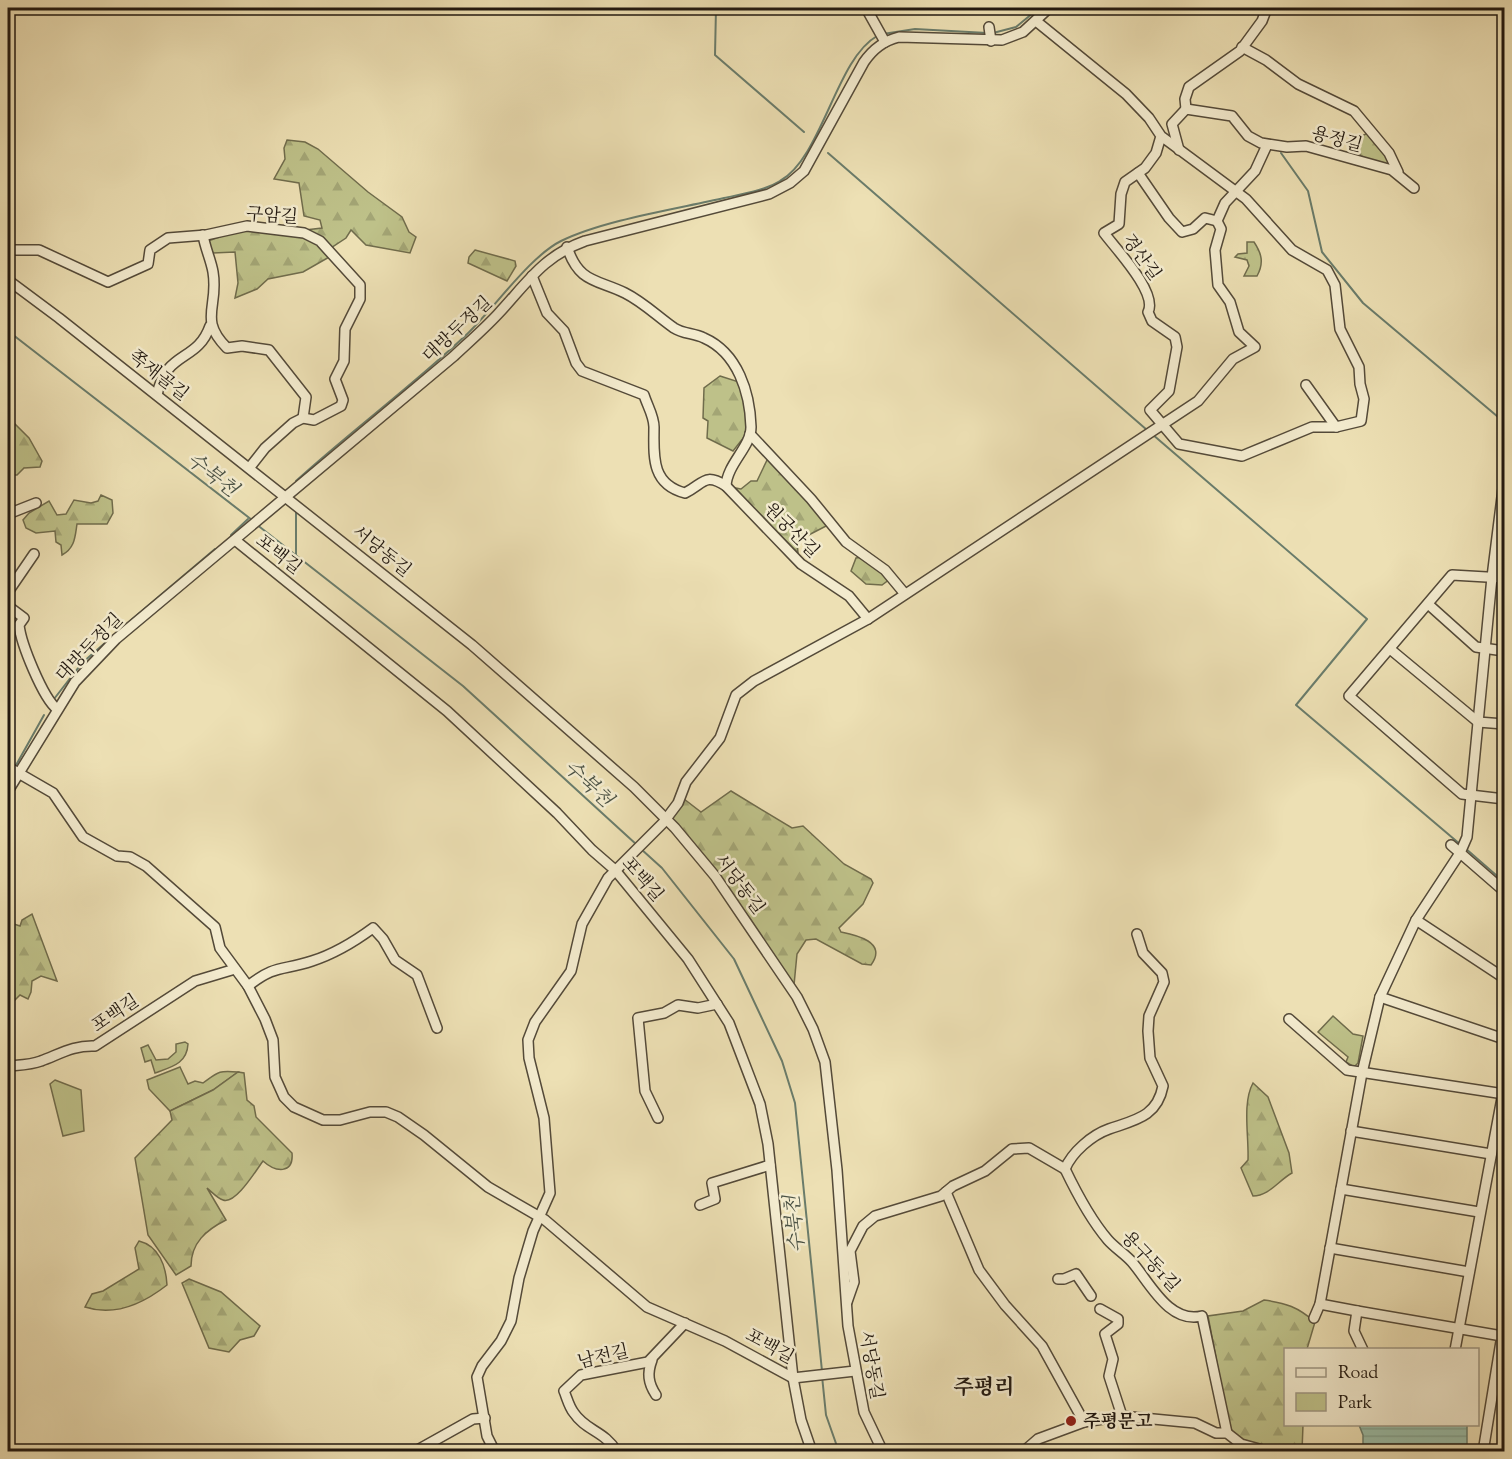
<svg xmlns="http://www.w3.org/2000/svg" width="1512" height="1459" font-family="'Sorts Mill Goudy','Noto Serif KR',serif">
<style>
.green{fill:#bec189;stroke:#706c4c;stroke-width:1.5}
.forest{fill:url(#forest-firs);stroke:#706c4c;stroke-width:1.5}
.water{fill:url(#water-rules);stroke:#6a7c6b;stroke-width:1.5}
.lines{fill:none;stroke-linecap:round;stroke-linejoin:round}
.stream{stroke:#6a7c6b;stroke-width:2}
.minor-casing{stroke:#544a39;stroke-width:12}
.minor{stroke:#f3ebce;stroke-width:9}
.poi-dot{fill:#8f2418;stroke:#f3ebce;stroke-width:2}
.labels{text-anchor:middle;stroke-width:5;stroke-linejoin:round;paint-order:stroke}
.street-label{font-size:18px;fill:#211810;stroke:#f3ebce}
.poi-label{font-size:18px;font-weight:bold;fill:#211810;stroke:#f3ebce;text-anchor:start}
.water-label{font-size:20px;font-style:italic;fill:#4b5245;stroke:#f3ebce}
.quarter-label{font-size:21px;font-weight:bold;fill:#211810;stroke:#f3ebce}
</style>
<defs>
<pattern id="forest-firs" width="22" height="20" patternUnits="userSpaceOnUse" patternTransform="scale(1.5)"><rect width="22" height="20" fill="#bec189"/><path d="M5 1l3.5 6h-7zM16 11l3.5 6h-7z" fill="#a3a575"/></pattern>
<pattern id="water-rules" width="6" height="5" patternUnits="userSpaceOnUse" patternTransform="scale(1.5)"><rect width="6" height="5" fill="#9abea8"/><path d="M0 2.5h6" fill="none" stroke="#84a390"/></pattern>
</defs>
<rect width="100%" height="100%" fill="#ede0b4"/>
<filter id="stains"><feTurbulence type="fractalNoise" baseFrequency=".00333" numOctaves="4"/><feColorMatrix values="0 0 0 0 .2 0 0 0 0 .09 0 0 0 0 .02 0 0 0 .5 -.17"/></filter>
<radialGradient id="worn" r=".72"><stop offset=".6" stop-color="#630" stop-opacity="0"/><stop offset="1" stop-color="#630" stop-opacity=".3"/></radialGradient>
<g class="green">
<polygon points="1333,1016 1353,1034 1363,1036 1358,1063 1354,1067 1346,1062 1348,1057 1318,1032"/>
<path d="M185,1042l3,2c-1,20 -17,23 -33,29l-4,-13 -6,2 -4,-14 7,-3 8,15 12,-1 8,-7v-8z"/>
<path d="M180,1067l8,17 7,-3 8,2c15,-11 15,-13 35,-11l-25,18 -43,21 -21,-22 -2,-9z"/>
<polygon points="55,1080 81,1090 84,1131 63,1136 50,1084"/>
</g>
<g class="forest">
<polygon points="1373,131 1393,168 1360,160 1359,137"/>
<polygon points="287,140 305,142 318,149 368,192 402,217 409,232 416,237 410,253 366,245 351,230 346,238 331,248 331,256 303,272 268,279 257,289 235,298 238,283 235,252 213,253 208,241 245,228 305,230 322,228 320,220 304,216 299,183 274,179 285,159 284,148"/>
<path d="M1247,242h7c8,12 10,21 3,34h-13l5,-10 -2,-6 -12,-3 3,-3 9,-1z"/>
<polygon points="475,250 515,261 516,266 507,281 468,263 469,257"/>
<polygon points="720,376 739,382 744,393 748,432 733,451 707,438 708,421 703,418 704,388"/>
<polygon points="8,417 29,438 42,461 40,467 24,468 17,475 8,475"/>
<polygon points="768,458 830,524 797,541 798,553 730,487 741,489 751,481 757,481"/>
<path d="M101,495l11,5 1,13 -6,11h-30c-2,13 -2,24 -15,31l-1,-10 -5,-3 -1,-11 -19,2 -10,-5 -3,-8 6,-7 20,-12 8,14 9,-1 8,-14 17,3 7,-2z"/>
<polygon points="863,557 890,579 882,585 866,584 851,571 856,558"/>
<path d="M731,791l61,37 11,-2 41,38 27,15 2,4 -10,21 -24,24 2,4c15,3 47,10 30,33l-9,-1 -46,-25 -10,1 -9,14 -3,31 -79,-116 -42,-49v-7l11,-14 17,13z"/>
<polygon points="32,914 57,981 41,976 32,981 31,992 28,999 20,995 10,1005 8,1003 8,922 20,926 22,920"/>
<path d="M238,1072l6,1 3,27 7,6 2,11 36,36c2,22 -17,19 -29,8 -8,11 -28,44 -40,39 -6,-2 -11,-8 -16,-12l19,32c-20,10 -35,23 -35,46l-15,9 -28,-40 -13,-77 37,-38 -2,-9 43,-21z"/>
<path d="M1253,1083l15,14 21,56 3,20c-13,7 -23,23 -39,23l-12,-28 7,-8c1,-24 -6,-57 5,-77z"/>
<path d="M139,1241c20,5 27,25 28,44 -23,18 -52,32 -82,22l7,-13 11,-3 36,-22 -4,-21z"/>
<polygon points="189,1279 221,1292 260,1326 254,1336 240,1340 229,1352 209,1348 182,1283"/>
<path d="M1264,1300c22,3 34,7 51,22l-8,27 -21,1v74l17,1 -1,26h-21l-44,-10 -8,-14 -21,-111 35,-5z"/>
</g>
<polygon class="water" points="1359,1425 1467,1425 1467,1451 1363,1451 1363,1435"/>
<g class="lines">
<g class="stream">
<polyline points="716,8 715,55 804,132"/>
<polyline points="993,33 1016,27 1039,8"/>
<polyline points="883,34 915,29 987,33"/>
<polyline points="828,153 1147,430"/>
<polyline points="1281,153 1308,191 1322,252 1363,303 1504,422"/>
<polyline points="8,331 252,520"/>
<polyline points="1152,434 1367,619 1296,705 1461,845"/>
<path d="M296,481c55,-50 115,-94 169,-145 28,-26 64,-79 96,-95 43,-21 115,-32 163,-43 18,-4 40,-7 56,-17 42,-23 56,-122 97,-145"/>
<polyline points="256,524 463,686 637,845"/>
<polyline points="231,535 248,519"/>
<polyline points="296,554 296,512"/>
<polyline points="117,632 215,549"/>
<polyline points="54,699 82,663 113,636"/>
<polyline points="15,767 44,715"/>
<polyline points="1465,848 1504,882"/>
<polyline points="641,849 662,868 734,959 782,1061 795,1103 822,1371"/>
<polyline points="822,1376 826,1415 839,1452"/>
</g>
<defs>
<g id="minor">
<polyline points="866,8 885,42"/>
<path d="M1036,21l90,73 23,24 12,18 85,63 46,51 35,20 8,15 5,44 19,38 1,17 4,15 -3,22 -25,6h-24l-70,29 -63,-12 -29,-34 19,-19 8,-44 -2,-10 -23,-16 -4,-9c10,-19 -32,-63 -44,-79l15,-9 2,-30 4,-12 20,-14 11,-15 5,-17"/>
<polyline points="989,27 991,41"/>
<polyline points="1242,47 1266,60 1298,84 1354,111 1389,153 1398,172"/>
<polyline points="1186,109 1185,99 1189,87 1240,51 1262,21 1267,8"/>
<polyline points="1179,150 1172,124 1186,109 1232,116 1248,136 1261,143 1287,147 1306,146 1392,170 1414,188"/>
<polyline points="1138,173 1169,218 1182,232 1193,229 1205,218 1217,221"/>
<path d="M203,235c2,13 8,25 10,37 6,35 -15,47 14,76l15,-2 27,4 37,47 -3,21"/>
<path d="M567,247c12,36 29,32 58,46 18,9 32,23 49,35 9,6 20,5 30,10 34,15 46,55 47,89 0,20 -24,37 -25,59"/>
<polyline points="8,250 39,250 108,282 148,264 150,250 168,238 206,235 247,226 304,233 320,241 360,285 360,299 345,329 344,361 335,379 343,400 341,406 314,420 303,418 293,423 265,448 250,467"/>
<path d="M532,276l15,37 17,18 12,32 6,8 62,24c3,10 10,21 10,32 0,27 -4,57 31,66 19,-9 19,-21 41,-7l75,78 48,32 19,23"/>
<polyline points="8,280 59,318 472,645 634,787 675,828 715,876 797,997 813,1029 825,1062 837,1170 848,1326 864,1412 883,1452"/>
<polyline points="1306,385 1336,427"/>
<path d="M157,395c9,-45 40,-32 53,-69"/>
<polyline points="750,434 811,499 846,542 885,570 905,594"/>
<polyline points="8,514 36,503"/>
<polyline points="235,540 447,711 557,813 592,850 615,870 688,959 729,1023 760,1104 768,1144 793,1378 801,1420 812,1452"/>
<polyline points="1504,578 1452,575 1349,696 1462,794 1504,799"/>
<polyline points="8,592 34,554"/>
<polyline points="1428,604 1476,647 1504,651"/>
<path d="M8,606l16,12 -5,7c2,19 24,73 38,84"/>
<polyline points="1390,649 1478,722 1504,724"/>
<polyline points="8,767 53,793 83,837 117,856 130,857 146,866 215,927 220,948 248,986 265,1019 273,1040 275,1077 284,1097 294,1107 323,1120 340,1120 370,1112 386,1112 398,1117 424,1135 488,1187 545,1220 647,1307 725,1341 793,1378 855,1371"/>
<path d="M8,791l67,-109 41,-43 338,-283c15,-14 30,-27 44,-42 29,-31 45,-58 87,-73l184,-47 21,-11 14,-12 60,-109c9,-13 19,-21 35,-25l103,3 21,-8 26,-24"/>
<polyline points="1451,845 1504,891"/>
<polyline points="1416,920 1504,978"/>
<path d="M248,986c28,-22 34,-15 64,-25 22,-7 42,-19 61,-33l10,11 12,21 22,15 20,53"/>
<polyline points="1380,997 1504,1039"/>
<polyline points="1289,1019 1347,1070 1504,1094"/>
<path d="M8,1066c10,-1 23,-1 33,-5 19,-7 33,-16 54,-15l100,-65 40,-12"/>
<polyline points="658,1118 645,1091 638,1018 664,1013 678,1005 698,1008 717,1004"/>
<polyline points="1351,1131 1491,1154"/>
<path d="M1065,1169c12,25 25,50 43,71 7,8 17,14 24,22 18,21 37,62 70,54l25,117"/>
<polyline points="1341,1189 1479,1212"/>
<polyline points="946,1192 979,1270 1005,1305 1042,1346 1084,1422"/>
<polyline points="700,1205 715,1199 712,1183 770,1165"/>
<polyline points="1330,1248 1469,1272"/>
<polyline points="1058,1279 1064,1279 1076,1274 1091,1296"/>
<path d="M847,1302l7,-20 -4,-31 13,-25 12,-10 66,-20 12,-10 32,-15 27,-22 17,-1 36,21c7,-17 27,-34 44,-40 26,-9 48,-12 54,-43l-13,-28 -2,-27 1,-15 15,-34 -2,-9 -19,-20 -6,-19"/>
<polyline points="1320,1304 1357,1311 1354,1331 1363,1350"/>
<polyline points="1100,1309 1118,1319 1118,1324 1105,1334 1113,1359 1109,1376 1122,1416"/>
<polyline points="1357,1311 1502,1336"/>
<polyline points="1314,1318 1320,1304 1362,1073 1380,997 1416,920 1460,853 1467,837 1492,577 1504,481"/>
<polyline points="1455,1350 1504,1087"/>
<path d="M652,1360c-5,13 -4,23 4,35"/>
<polyline points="414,1452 473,1419 485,1418"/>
<polyline points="495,1452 487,1436 477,1377 482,1366 501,1341 511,1321 519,1278 533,1231 550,1193 544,1118 529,1058 528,1040 535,1022 571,971 582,924 608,878 663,823 678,803 686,782 720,738 736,695 754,681 868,619 1198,401 1233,359 1255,347 1239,332 1230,302 1218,285 1215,250 1221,229 1217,221 1225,203 1255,171 1267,145"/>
<path d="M617,1452c-12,-21 -31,-21 -43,-39 -5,-6 -7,-15 -10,-22l17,-16 67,-13 37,-39"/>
<polyline points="1023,1452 1038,1439 1084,1422 1122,1416 1195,1423 1216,1433 1227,1433 1241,1444 1270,1452"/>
<polyline points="1483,1452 1504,1323"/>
</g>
</defs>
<use href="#minor" class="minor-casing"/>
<use href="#minor" class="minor"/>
</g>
<circle class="poi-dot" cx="1071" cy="1421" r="6"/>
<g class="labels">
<g class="street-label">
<text transform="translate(1337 139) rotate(15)" y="6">용정길</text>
<text transform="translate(272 215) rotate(4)" y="6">구암길</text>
<text transform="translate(1142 257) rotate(54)" y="6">경산길</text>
<text transform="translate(457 329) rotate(-43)" y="6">대방두정길</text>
<text transform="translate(159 375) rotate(38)" y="6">쪽재골길</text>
<text transform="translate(792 530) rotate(45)" y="6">원궁산길</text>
<text transform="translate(382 551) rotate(39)" y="6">서당동길</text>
<text transform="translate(279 554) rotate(38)" y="6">포백길</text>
<text transform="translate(89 647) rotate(-46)" y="6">대방두정길</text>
<text transform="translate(643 879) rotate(49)" y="6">포백길</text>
<text transform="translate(740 884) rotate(53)" y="6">서당동길</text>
<text transform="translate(115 1013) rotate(-34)" y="6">포백길</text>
<text transform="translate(1151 1261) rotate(47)" y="6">용구동1길</text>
<text transform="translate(770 1346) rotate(29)" y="6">포백길</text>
<text transform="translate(603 1356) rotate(-13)" y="6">남전길</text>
<text transform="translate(872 1365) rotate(80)" y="6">서당동길</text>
</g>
<g class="poi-label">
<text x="1083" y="1427">주평문고</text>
</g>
<g class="water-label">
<text transform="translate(213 474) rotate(38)" y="7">수북천</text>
<text transform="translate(589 783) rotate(43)" y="7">수북천</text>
<text transform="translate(794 1224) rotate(-96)" y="7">수북천</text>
</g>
<g class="quarter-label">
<text x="984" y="1394">주평리</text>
</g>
</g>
<rect width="1512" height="1459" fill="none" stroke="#ede0b4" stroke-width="30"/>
<rect x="9" y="9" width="1494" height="1441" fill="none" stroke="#211810" stroke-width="3"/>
<rect x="15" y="15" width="1482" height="1429" fill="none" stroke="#211810" stroke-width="1.5"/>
<rect x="1284" y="1348" width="195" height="78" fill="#f3ebce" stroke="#9f9782" stroke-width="1.5"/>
<rect x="1296" y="1368" width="30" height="9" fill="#f3ebce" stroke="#9f9782" stroke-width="1.5"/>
<text x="1338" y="1378" font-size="18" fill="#211810">Road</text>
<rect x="1296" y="1393" width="30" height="18" fill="#bec189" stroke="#9f9782" stroke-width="1.5"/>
<text x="1338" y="1408" font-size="18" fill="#211810">Park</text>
<rect width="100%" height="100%" filter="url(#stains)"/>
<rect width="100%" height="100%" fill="url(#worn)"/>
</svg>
